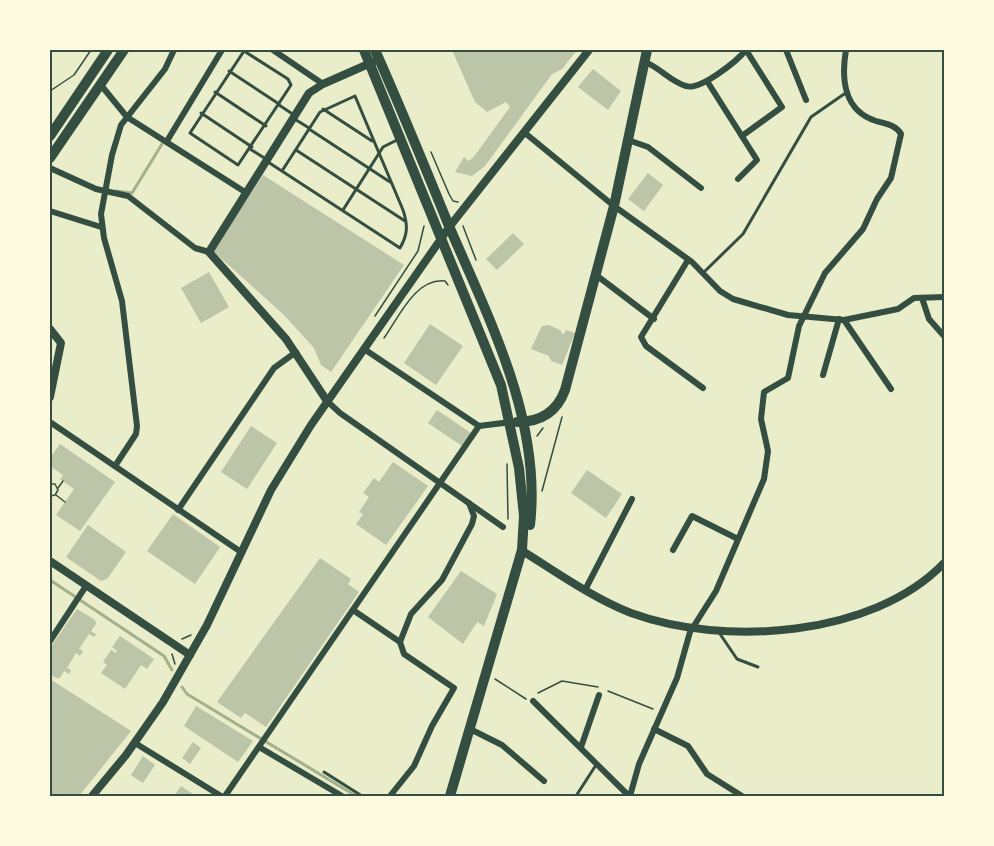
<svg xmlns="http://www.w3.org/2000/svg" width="994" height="846" font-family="Quicksand,sans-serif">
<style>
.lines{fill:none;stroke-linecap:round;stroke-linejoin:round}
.stream{stroke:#a3b18a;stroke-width:3}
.building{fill:#bcc5a7}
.path{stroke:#344e41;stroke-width:1.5}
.service{stroke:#344e41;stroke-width:3}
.minor{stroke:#344e41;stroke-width:6}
.tertiary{stroke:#344e41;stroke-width:8}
.trunk{stroke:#344e41;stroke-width:10}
.neatline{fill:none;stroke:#344e41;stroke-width:2}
</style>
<rect width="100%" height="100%" fill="#e9edc9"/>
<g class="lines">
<g class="stream">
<polyline points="116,191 132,193 162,144"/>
<polyline points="50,580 164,656 172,670"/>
<polyline points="182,687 187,694 356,796"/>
</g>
</g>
<g class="building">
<polygon points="452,50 577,50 562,69 552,74 485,166 472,176 455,172 464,157 468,161 473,158 510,107 506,102 487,112 475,102"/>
<polygon points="593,69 621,91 608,110 578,87"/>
<polygon points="648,173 663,185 644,211 628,199"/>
<polygon points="263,175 404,265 331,372 321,365 314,348 283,314 213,251"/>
<polygon points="513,233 524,244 497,270 486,259"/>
<polygon points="209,272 229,307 201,323 181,288"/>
<polygon points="430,324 463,346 436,385 404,363"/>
<polygon points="549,325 560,330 563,335 566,330 575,333 562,365 551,361 549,356 531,349 542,326"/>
<polygon points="437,410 471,433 462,446 428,423"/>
<polygon points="251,426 277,443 247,489 221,472"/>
<polygon points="60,444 115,482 80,531 56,515 74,489 60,479 63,475 50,466 50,458"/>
<polygon points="393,462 428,486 386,545 356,524 363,514 359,512 369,497 363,493 374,478 379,482"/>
<polygon points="587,470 622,494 606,518 571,493"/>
<polygon points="173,514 220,547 195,584 147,551"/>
<polygon points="88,525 126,552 107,579 101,581 66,557"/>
<polygon points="320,558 351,579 348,584 359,592 266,727 245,713 241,718 217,702"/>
<polygon points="461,571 497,594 484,626 477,622 463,644 428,617"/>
<polygon points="77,609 95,620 96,624 91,631 96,634 94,637 89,634 79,649 83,651 80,656 76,653 67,668 71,670 69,674 64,671 60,678 56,678 50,674 50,648"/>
<polygon points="120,636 154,659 147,669 141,665 125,689 101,673 107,665 103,662 111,650 116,653 117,651 112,647"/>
<polygon points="50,679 131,731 79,796 50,796"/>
<polygon points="196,706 253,741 238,762 184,726"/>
<polygon points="193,742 201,748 190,764 182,758"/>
<polygon points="143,756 155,765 143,783 131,775"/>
<polygon points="181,786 196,796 174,796"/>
</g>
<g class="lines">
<g class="path">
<polyline points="50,91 74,75 91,50"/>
<polyline points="431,152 449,194 453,201 458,202"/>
<polyline points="463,226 476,260"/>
<polyline points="375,316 418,251 424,226"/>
<path d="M384,338c15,-21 31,-60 61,-57l3,4"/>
<polyline points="537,436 543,428"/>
<polyline points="507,464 508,519"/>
<polyline points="50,484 55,484 58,490 55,495 50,496"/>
<polyline points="58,488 63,481"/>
<polyline points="542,491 562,417"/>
<polyline points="56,495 65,502"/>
<polyline points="182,639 191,635"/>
<polyline points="172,654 175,664"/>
<polyline points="495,679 526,699"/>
<polyline points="608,691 653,709"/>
<polyline points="538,693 562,681 598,687"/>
</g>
<g class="service">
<polygon points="244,51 288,79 291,85 238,165 190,133"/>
<polyline points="229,71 279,104"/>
<polyline points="215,92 266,126"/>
<polyline points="279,105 294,115"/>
<polyline points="323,109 372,141"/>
<polyline points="201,113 252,147"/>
<polyline points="293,118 309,128"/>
<polyline points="309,129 390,182"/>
<polyline points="250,149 266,159"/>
<polyline points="296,150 405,221"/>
<path d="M268,162l132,86c8,-14 8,-23 3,-38l-48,-114 -35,16 -38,59"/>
<polyline points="343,210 383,147 399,139"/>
<polyline points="703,273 743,234 811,117 847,92"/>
<polyline points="718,631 737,659 758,667"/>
<polyline points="324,772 362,796"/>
<polyline points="576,796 596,765"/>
</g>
<g class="minor">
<polyline points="273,50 323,84"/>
<polyline points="786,50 806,100"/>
<path d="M645,62c14,5 26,20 41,24 14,5 51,-25 60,-36"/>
<polyline points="707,81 757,160 738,179"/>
<polyline points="100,84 127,117 245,192"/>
<polyline points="525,133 614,206 692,262 720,291 733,299 788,315 844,320 898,309 914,298 944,297"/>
<polyline points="742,136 782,107 746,50"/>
<polyline points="628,140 648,147 701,188"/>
<polyline points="167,141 222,50"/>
<polyline points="50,168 96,189 128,196 195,248 209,252"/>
<polyline points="50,211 101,227"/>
<polyline points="688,260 641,337 646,346 703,388"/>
<polyline points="596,275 654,319"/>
<polyline points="922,298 929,319 944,336"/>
<polyline points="844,320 891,389"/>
<polyline points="364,349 479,426 511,422"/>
<polyline points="823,375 839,319"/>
<polyline points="327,401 340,413 503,527"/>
<polyline points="50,422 241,552"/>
<polyline points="115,466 136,434 137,426 122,301 104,238 101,214 112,155 121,125 165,69 174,50"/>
<polyline points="178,510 274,368 296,352"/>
<polyline points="673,550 692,516 738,539"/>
<polyline points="585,590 632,499"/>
<polyline points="353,610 400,642"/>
<polyline points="50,641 86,586"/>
<polyline points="533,701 629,796"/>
<polyline points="470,729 502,745 544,781"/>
<polyline points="654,729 688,746 707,774 742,796"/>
<polyline points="135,743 221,796"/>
<polyline points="259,747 342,796"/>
<polyline points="581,747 599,695"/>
<polyline points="225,796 479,426"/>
<polyline points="390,796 414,766 432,726 454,688 404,654 400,642 411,614 442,580 472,524 474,516 469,503"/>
<path d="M630,796l9,-32 38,-86 13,-46 26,-41 48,-112 4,-28 -7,-32 3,-27 24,-14 11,-52 26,-53 38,-44 14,-30 14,-21 10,-44c-5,-9 -15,-10 -25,-13 -32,-10 -35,-42 -30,-71"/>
</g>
<g class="tertiary">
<polyline points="50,329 61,343 50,397"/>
<polyline points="327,401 286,339 209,252 309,93 323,84 373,62"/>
<path d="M524,552c34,21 69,46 107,61 93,34 242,24 313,-50"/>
<polyline points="50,561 190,655"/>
<polyline points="92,796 126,755 163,702 207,625 271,490 311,425 450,226 589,50"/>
</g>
<g class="trunk">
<polyline points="364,50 501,385 519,468 524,516 522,550 450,796"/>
<path d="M375,50c26,58 50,117 74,176 40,93 93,195 81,299"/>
<polyline points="50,136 108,50"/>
<polyline points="50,158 124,50"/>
<path d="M517,422c23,0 40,-10 48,-32l49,-184 33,-156"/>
</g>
</g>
<rect width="994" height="846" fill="none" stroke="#fefae0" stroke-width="102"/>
<rect x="51" y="51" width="892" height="744" class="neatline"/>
</svg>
